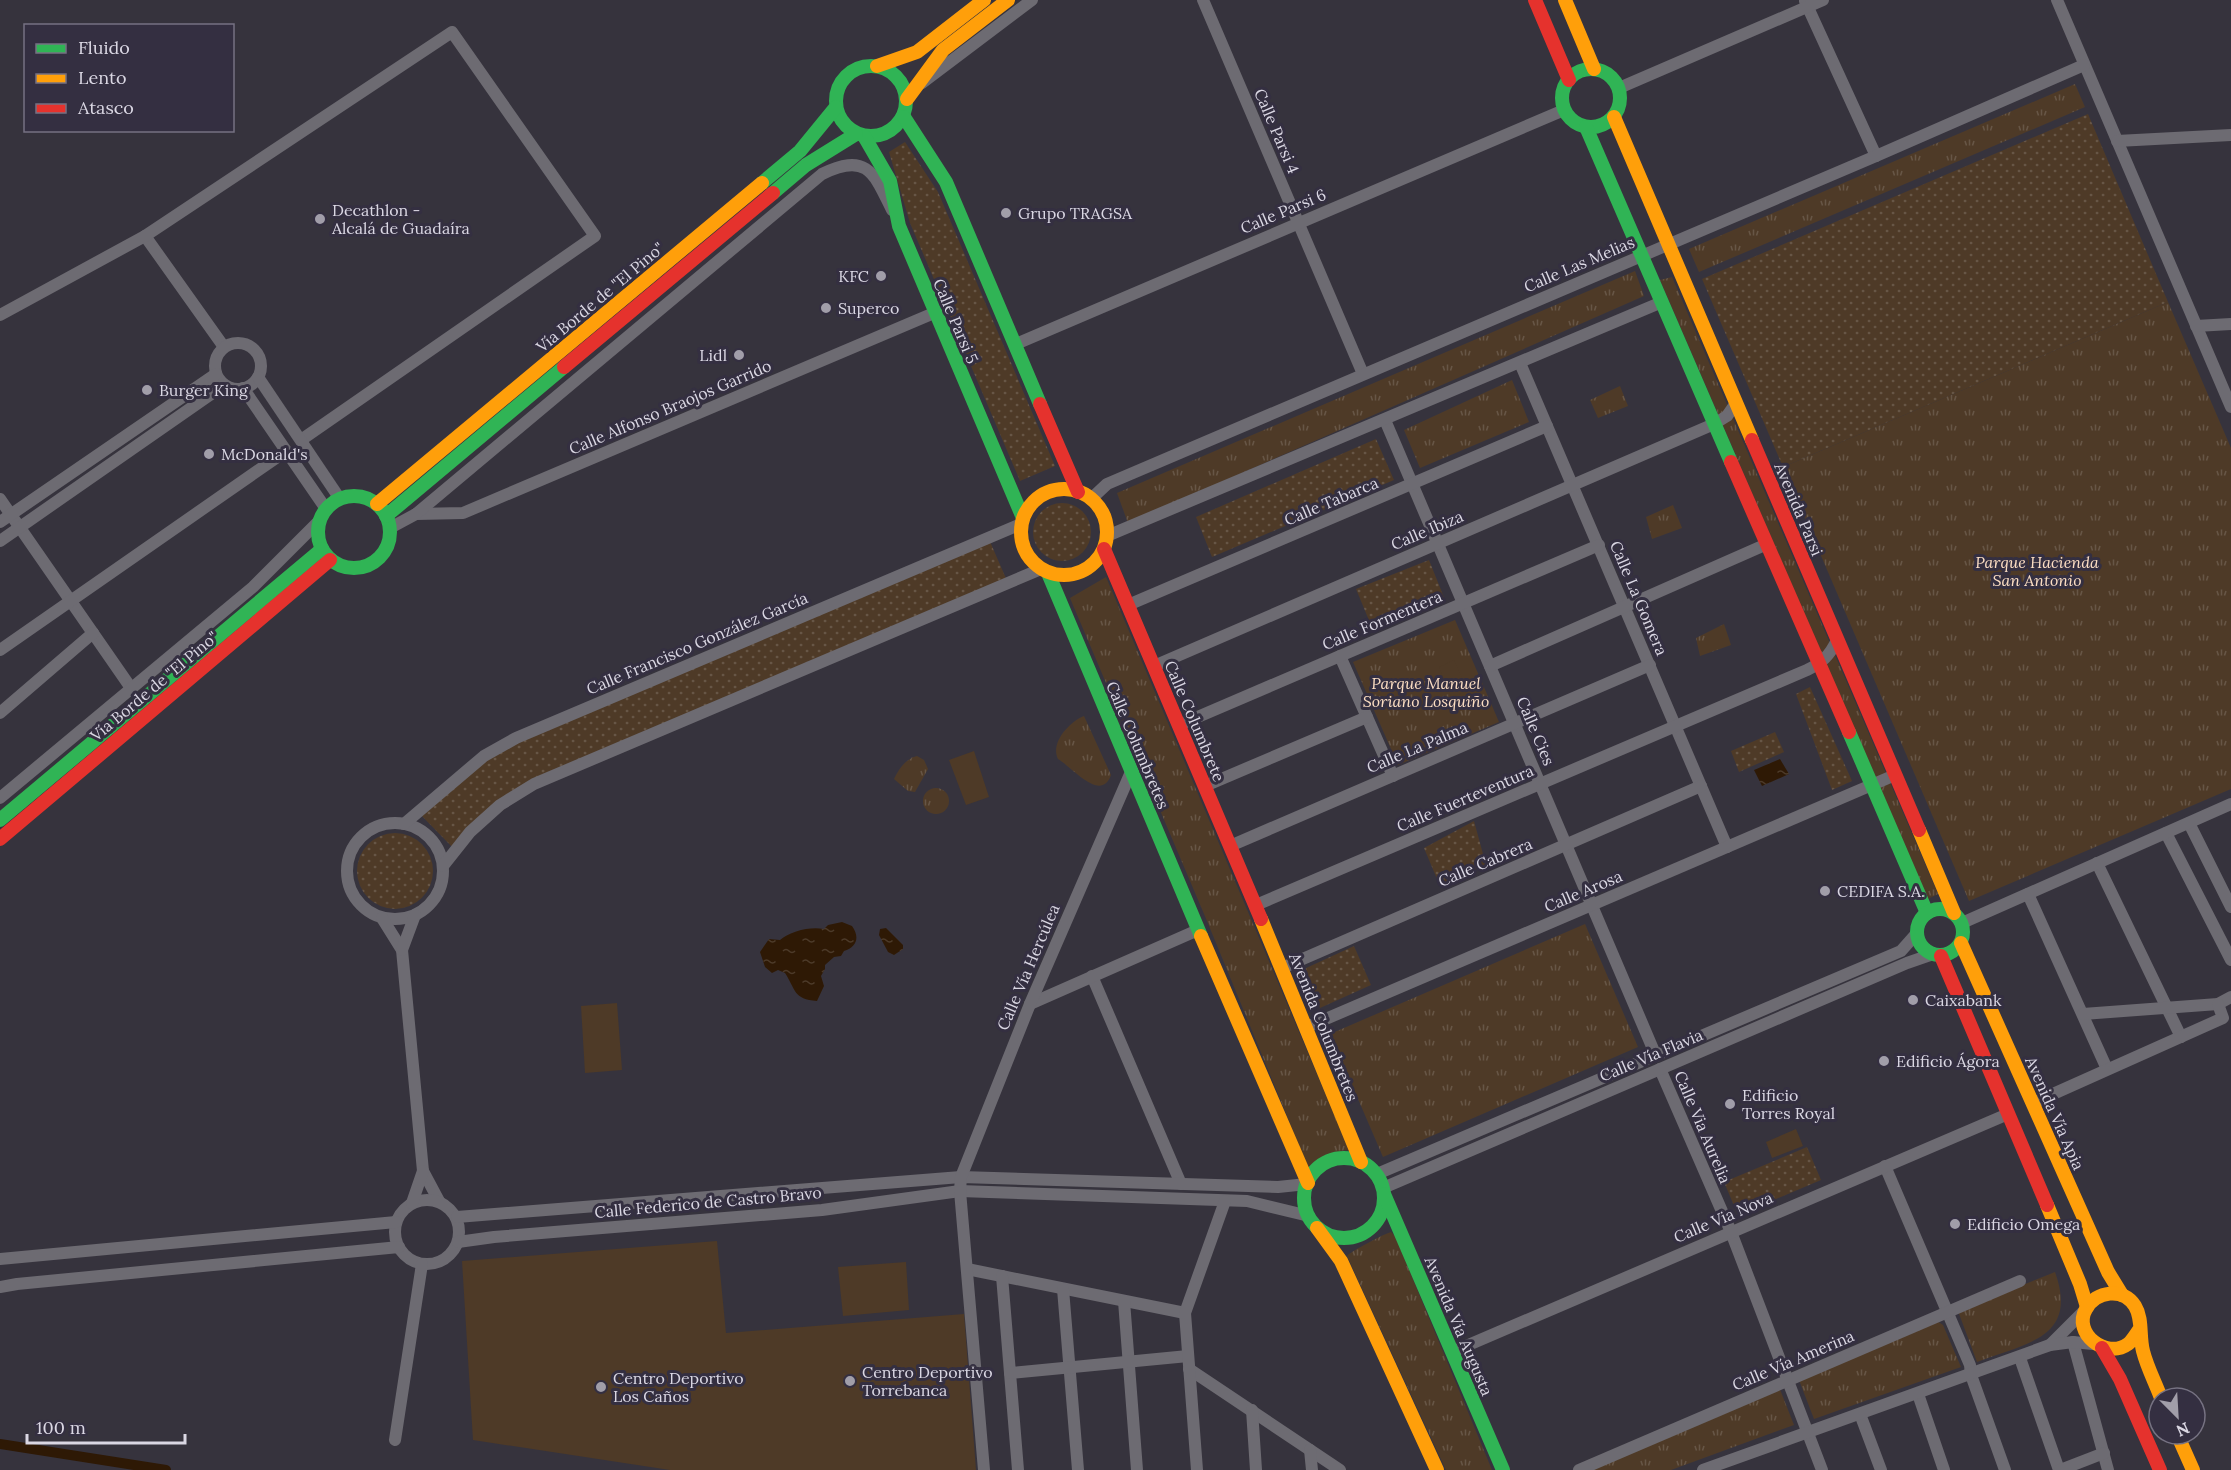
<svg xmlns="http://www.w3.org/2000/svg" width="2231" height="1470" font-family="Lora,serif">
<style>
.grass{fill:url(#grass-dots)}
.park{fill:url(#park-tufts)}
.pitch{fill:#4e3a27}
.water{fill:url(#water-ripples)}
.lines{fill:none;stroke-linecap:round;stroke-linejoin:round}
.canal{stroke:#2e1905;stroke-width:10}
.street{stroke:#6d6b72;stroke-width:12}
.fast{stroke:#30b455;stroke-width:14}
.slow{stroke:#ff9f0a;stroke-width:14}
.jam{stroke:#e5322d;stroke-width:14}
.poi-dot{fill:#a19ea9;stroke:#342f41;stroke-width:2}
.labels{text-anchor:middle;stroke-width:6;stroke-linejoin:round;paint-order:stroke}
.street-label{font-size:16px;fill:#dad7e3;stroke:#342f41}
.poi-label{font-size:16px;fill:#dad7e3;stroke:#342f41;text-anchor:start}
.park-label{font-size:16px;font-style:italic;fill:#fcdec3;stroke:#342f41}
</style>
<defs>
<pattern id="grass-dots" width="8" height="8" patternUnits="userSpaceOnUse" patternTransform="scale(1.5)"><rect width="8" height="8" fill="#4e3a27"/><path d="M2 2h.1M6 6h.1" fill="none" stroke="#675646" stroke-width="1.8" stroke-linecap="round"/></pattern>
<pattern id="park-tufts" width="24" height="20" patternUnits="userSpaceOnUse" patternTransform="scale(1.5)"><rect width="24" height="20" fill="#4e3a27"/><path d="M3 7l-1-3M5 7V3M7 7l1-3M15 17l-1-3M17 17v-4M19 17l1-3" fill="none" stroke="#675646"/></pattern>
<pattern id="water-ripples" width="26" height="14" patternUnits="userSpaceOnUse" patternTransform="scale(1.5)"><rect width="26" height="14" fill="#2e1905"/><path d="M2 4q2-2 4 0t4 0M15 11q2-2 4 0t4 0" fill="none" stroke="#4c3a29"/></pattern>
</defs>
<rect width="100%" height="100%" fill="#36333d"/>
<g class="grass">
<polygon points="2088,114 2168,302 1783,467 1702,279"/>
<polygon points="905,142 938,192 1055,466 1020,481 910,223 889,152"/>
<polygon points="1376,439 1394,480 1212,557 1196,517"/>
<circle cx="1062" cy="532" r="29"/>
<polygon points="988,537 1008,583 534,784 455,850 418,812 484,756"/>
<polygon points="1429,560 1445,600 1373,630 1356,589"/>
<polygon points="1810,687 1852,781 1832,790 1796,694"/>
<polygon points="1775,732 1784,752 1739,772 1731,751"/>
<polygon points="1474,821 1486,865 1440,886 1424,848"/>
<circle cx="395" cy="871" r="38"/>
<polygon points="1354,946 1371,985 1320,1008 1304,969"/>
<polygon points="1807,1147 1821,1180 1738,1215 1724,1182"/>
</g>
<g class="park">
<polygon points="2075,84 2085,107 1699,272 1689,249"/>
<polygon points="1635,271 1644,296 1128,523 1117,493"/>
<polygon points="1672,277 1938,894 1928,899 1660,280"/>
<polygon points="2168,302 2231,448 2231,789 1969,901 1783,467"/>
<polygon points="1512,380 1529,422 1420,468 1404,430"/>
<polygon points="1620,386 1628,406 1598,418 1590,400"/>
<polygon points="1673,505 1682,528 1652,539 1646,517"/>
<path d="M1106,577l243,573c-17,2 -28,6 -41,17l-101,-246 -137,-323z"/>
<polygon points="1455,620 1499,722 1398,765 1353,662"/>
<polygon points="1724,624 1731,645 1700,656 1696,638"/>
<path d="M1084,716l27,59c-10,28 -38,-7 -53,-16 -8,-16 11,-37 26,-43z"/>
<path d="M917,756l7,4 4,9 -13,23 -7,-1 -14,-12c5,-10 11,-20 23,-23z"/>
<circle cx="936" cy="801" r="13"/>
<polygon points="1585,924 1638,1047 1383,1157 1330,1034"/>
<path d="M1391,1232l4,4 97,234h-46l-99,-214c2,-4 39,-23 44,-24z"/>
<path d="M2055,1272c24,67 -30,71 -78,90l-19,-51z"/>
<polygon points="1937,1321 1943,1325 1961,1367 1814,1419 1799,1380"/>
<polygon points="1779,1387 1794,1425 1671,1470 1587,1470"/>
</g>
<g class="pitch">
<polygon points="1454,660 1468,691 1451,697 1439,667"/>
<polygon points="974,751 989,797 966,805 949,760"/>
<polygon points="617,1003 622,1070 585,1073 581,1006"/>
<polygon points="1796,1129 1803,1146 1772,1158 1766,1142"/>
<polygon points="717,1241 726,1333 964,1314 976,1470 670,1470 473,1440 462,1261"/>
<polygon points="906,1262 909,1310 843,1316 838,1267"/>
</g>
<g class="water">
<polygon points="1780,759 1789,774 1762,786 1754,770"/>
<path d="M842,922l10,4c8,11 5,21 -8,25l-3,5 -7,1 -9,8v4l-4,7 3,10 -7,15c-24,-2 -21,-11 -32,-28l-7,-3 -6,3 -7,-6 -5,-15 9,-13 11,1c10,-9 31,-14 44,-11l4,-4z"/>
<polygon points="886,928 903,945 903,949 894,955 888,952 879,935 880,929"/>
</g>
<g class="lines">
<polyline class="canal" points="0,1444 166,1470"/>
<g class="street">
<polyline points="1203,0 1363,374"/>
<polyline points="2057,0 2231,407"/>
<polyline points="1805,1 1876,156"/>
<polyline points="922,83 1032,0"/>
<polyline points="1619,88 1823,0"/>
<polyline points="2117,141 2231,135"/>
<polyline points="145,236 224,347"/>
<polyline points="0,315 145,236 452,32 595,236 301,440"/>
<polyline points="2196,326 2231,324"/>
<circle cx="238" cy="366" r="23"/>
<polyline points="1016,344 1564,110"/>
<polyline points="1520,363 1727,847"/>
<polyline points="258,377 340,499"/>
<polyline points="243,388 326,509"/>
<polyline points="1385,420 1656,1056"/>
<polyline points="0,499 131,688"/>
<polyline points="1091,499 1107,484 1876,156 2084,65"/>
<polyline points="416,514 463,513 934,313"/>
<polyline points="0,522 216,374"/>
<path d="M390,528l26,-14 406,-340c45,-22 52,-1 70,36"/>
<polyline points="1107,536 1662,302"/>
<polyline points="0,541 224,385"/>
<polyline points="1128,605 1547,426"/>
<polyline points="0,650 286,451"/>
<polyline points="1340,656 1393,776"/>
<polyline points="1154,666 1714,424 1727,416 1736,403"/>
<polyline points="1490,666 1767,544"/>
<polyline points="0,713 93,633"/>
<polyline points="1179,725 1599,545"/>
<polyline points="1205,786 1367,717"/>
<polyline points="0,798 253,587 320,520"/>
<circle cx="395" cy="871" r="48"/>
<polyline points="2189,823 2231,907"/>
<polyline points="404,824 484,756 516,738 1021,524"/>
<polyline points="2166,833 2231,960"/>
<polyline points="1230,846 1650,665"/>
<polyline points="2097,863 2181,1037"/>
<polyline points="443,866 470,832 500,805 534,784 1041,569"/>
<polyline points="2028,894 2107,1069"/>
<path d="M1256,905l551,-235c15,-7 23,-15 30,-30"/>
<polyline points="382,918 402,950 423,1171 439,1201"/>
<polyline points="1962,923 2231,804"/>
<polyline points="402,950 415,915"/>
<polyline points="1282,968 1701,786"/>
<polyline points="1092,976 1181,1184"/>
<polyline points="1030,1004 1198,930"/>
<polyline points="2083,1014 2218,1004 2231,997"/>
<polyline points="1307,1027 1895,775"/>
<polyline points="1660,1069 1731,1232 1822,1470"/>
<polyline points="2033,1103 2223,1018 2218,1004"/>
<polyline points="1885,1166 1970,1365 1971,1375 2005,1470"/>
<polyline points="1377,1174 1901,951 1917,933"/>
<polyline points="1383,1188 1907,963 1933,954"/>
<circle cx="427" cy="1232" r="32"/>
<polyline points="412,1203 423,1171"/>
<polyline points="457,1217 961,1177 1278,1187 1307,1184"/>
<polyline points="458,1242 494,1237 822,1210 960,1191 1247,1201 1309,1216"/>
<polyline points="0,1259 396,1222"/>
<polyline points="967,1269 1185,1313"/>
<polyline points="1002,1276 1018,1470"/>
<polyline points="0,1287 17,1284 399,1247"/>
<polyline points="1063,1289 1078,1470"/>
<polyline points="1124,1301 1137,1470"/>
<polyline points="2073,1342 2108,1470"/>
<polyline points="2050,1345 2085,1310"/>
<polyline points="1452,1352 2008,1114"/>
<polyline points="2020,1358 2059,1470"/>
<polyline points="1189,1369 1340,1470"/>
<polyline points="1010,1373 1188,1356"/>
<polyline points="1918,1394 1944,1470"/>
<polyline points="1252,1410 1256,1470"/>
<polyline points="1860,1414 1881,1470"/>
<polyline points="395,1440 422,1264"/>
<polyline points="1310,1450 1312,1470"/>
<polyline points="984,1470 960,1191 961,1177 1030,1004 1131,772"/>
<polyline points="1197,1470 1185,1313 1225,1201"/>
<polyline points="1579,1470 2020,1281"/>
<polyline points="1703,1470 2050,1345 2073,1342 2093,1344"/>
<polyline points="2060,1470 2104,1453"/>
</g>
<g class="fast">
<circle cx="871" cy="101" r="35"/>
<circle cx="1591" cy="98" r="29"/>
<polyline points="904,117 946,182 1040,404"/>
<polyline points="1586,127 1731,462"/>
<polyline points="864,136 890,181 899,226 1023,518"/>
<polyline points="762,183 800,151 836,107"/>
<polyline points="773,193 806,165 856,134"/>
<circle cx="354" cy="532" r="36"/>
<polyline points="386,516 564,367"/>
<polyline points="1048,573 1201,936"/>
<polyline points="1849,732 1927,913"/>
<polyline points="0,820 322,549"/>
<circle cx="1940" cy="932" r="23"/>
<circle cx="1344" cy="1198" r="40"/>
<polyline points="1384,1194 1503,1470"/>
</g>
<g class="slow">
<polyline points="1565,0 1594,69"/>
<polyline points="877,66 917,52 984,0"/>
<polyline points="907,99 943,50 1008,0"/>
<polyline points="1614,117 1752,440"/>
<circle cx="1064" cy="532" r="43"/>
<polyline points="377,504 762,183"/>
<polyline points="1919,830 1954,913"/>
<polyline points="1261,919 1361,1162"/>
<polyline points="1201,936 1308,1183"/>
<polyline points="1961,943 2108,1272 2122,1295"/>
<polyline points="2047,1205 2080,1284 2087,1307"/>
<polyline points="1317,1228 1341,1261 1437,1470"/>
<path d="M2139,1330c-3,4 -7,11 -11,14 -22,16 -56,-11 -42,-35 10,-18 37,-22 49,-3 8,13 4,30 8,45 4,16 12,31 18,47"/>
<polyline points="2177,1434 2193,1470"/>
</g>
<g class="jam">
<polyline points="1535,0 1569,80"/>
<polyline points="564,367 773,193"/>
<polyline points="1040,404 1078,492"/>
<polyline points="1752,440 1919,830"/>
<polyline points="1731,462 1849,732"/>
<polyline points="1104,549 1261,919"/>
<polyline points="0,839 330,560"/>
<polyline points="1941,956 2047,1205"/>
<polyline points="2102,1348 2120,1379 2160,1470"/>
</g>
</g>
<g class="poi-dot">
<circle cx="1006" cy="213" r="6"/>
<circle cx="320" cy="219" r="6"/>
<circle cx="881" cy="276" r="6"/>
<circle cx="826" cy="308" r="6"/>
<circle cx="739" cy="355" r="6"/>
<circle cx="147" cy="390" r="6"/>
<circle cx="209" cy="454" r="6"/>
<circle cx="1825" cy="891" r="6"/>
<circle cx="1913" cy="1000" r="6"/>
<circle cx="1884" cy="1061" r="6"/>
<circle cx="1730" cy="1104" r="6"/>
<circle cx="1955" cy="1224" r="6"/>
<circle cx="850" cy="1381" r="6"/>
<circle cx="601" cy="1387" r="6"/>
</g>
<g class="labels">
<g class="street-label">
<text transform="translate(1277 131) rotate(67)" y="6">Calle Parsi 4</text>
<text transform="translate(1283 211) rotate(-23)" y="6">Calle Parsi 6</text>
<text transform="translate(1579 264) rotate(-23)" y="6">Calle Las Melias</text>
<text transform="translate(600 297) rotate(-40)" y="6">Vía Borde de "El Pino"</text>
<text transform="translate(956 321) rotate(67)" y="6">Calle Parsi 5</text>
<text transform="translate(670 407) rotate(-23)" y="6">Calle Alfonso Braojos Garrido</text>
<text transform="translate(1331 501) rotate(-23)" y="6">Calle Tabarca</text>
<text transform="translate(1799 509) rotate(67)" y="6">Avenida Parsi</text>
<text transform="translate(1427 530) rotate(-23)" y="6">Calle Ibiza</text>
<text transform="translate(1639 598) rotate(67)" y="6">Calle La Gomera</text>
<text transform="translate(1382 620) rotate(-23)" y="6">Calle Formentera</text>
<text transform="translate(697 643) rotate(-23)" y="6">Calle Francisco González García</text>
<text transform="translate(154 686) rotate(-40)" y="6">Vía Borde de "El Pino"</text>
<text transform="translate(1195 721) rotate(67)" y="6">Calle Columbrete</text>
<text transform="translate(1536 731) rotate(67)" y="6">Calle Cies</text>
<text transform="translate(1138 745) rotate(67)" y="6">Calle Columbretes</text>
<text transform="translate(1417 747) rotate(-23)" y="6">Calle La Palma</text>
<text transform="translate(1465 798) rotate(-23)" y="6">Calle Fuerteventura</text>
<text transform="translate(1485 862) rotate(-23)" y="6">Calle Cabrera</text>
<text transform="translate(1583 891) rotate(-23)" y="6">Calle Arosa</text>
<text transform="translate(1028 967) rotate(-67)" y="6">Calle Vía Hercúlea</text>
<text transform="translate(1324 1027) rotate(68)" y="6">Avenida Columbretes</text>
<text transform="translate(1651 1055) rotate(-23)" y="6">Calle Vía Flavia</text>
<text transform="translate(2055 1113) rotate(66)" y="6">Avenida Vía Apia</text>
<text transform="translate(1703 1127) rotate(67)" y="6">Calle Via Aurelia</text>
<text transform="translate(708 1202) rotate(-5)" y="6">Calle Federico de Castro Bravo</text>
<text transform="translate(1723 1217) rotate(-23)" y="6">Calle Via Nova</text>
<text transform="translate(1459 1326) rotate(67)" y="6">Avenida Vía Augusta</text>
<text transform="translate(1793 1360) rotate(-23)" y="6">Calle Vía Amerina</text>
</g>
<g class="poi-label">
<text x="332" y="216">Decathlon -<tspan x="332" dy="18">Alcalá de Guadaíra</tspan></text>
<text x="1018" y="219">Grupo TRAGSA</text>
<text x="869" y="282" text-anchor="end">KFC</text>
<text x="838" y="314">Superco</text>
<text x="727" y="361" text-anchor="end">Lidl</text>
<text x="159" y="396">Burger King</text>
<text x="221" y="460">McDonald's</text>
<text x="1837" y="897">CEDIFA S.A.</text>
<text x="1925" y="1006">Caixabank</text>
<text x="1896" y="1067">Edificio Ágora</text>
<text x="1742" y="1101">Edificio<tspan x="1742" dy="18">Torres Royal</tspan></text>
<text x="1967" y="1230">Edificio Omega</text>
<text x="862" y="1378">Centro Deportivo<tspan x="862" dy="18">Torrebanca</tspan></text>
<text x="613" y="1384">Centro Deportivo<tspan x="613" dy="18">Los Caños</tspan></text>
</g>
<g class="park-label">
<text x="2037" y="568">Parque Hacienda<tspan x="2037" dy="18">San Antonio</tspan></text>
<text x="1426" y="689">Parque Manuel<tspan x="1426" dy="18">Soriano Losquiño</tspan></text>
</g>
</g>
<rect x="24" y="24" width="210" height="108" fill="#342f41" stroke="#767282" stroke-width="1.5"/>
<rect x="36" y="44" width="30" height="9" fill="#30b455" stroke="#767282" stroke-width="1.5"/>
<text x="78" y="54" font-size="18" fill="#dad7e3">Fluido</text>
<rect x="36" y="74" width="30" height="9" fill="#ff9f0a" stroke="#767282" stroke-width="1.5"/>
<text x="78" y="84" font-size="18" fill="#dad7e3">Lento</text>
<rect x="36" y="104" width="30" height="9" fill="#e5322d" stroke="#767282" stroke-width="1.5"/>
<text x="78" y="114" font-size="18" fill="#dad7e3">Atasco</text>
<g transform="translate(2177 1416) rotate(156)"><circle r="28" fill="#342f41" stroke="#767282" stroke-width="1.5"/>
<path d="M0-4.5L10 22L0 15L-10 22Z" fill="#a19ea9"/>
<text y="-9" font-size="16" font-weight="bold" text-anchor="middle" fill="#dad7e3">N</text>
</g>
<path d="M27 1434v9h158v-9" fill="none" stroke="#dad7e3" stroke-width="3"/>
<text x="36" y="1434" font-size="18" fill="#dad7e3" stroke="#342f41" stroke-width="4.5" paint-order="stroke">100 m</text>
</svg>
